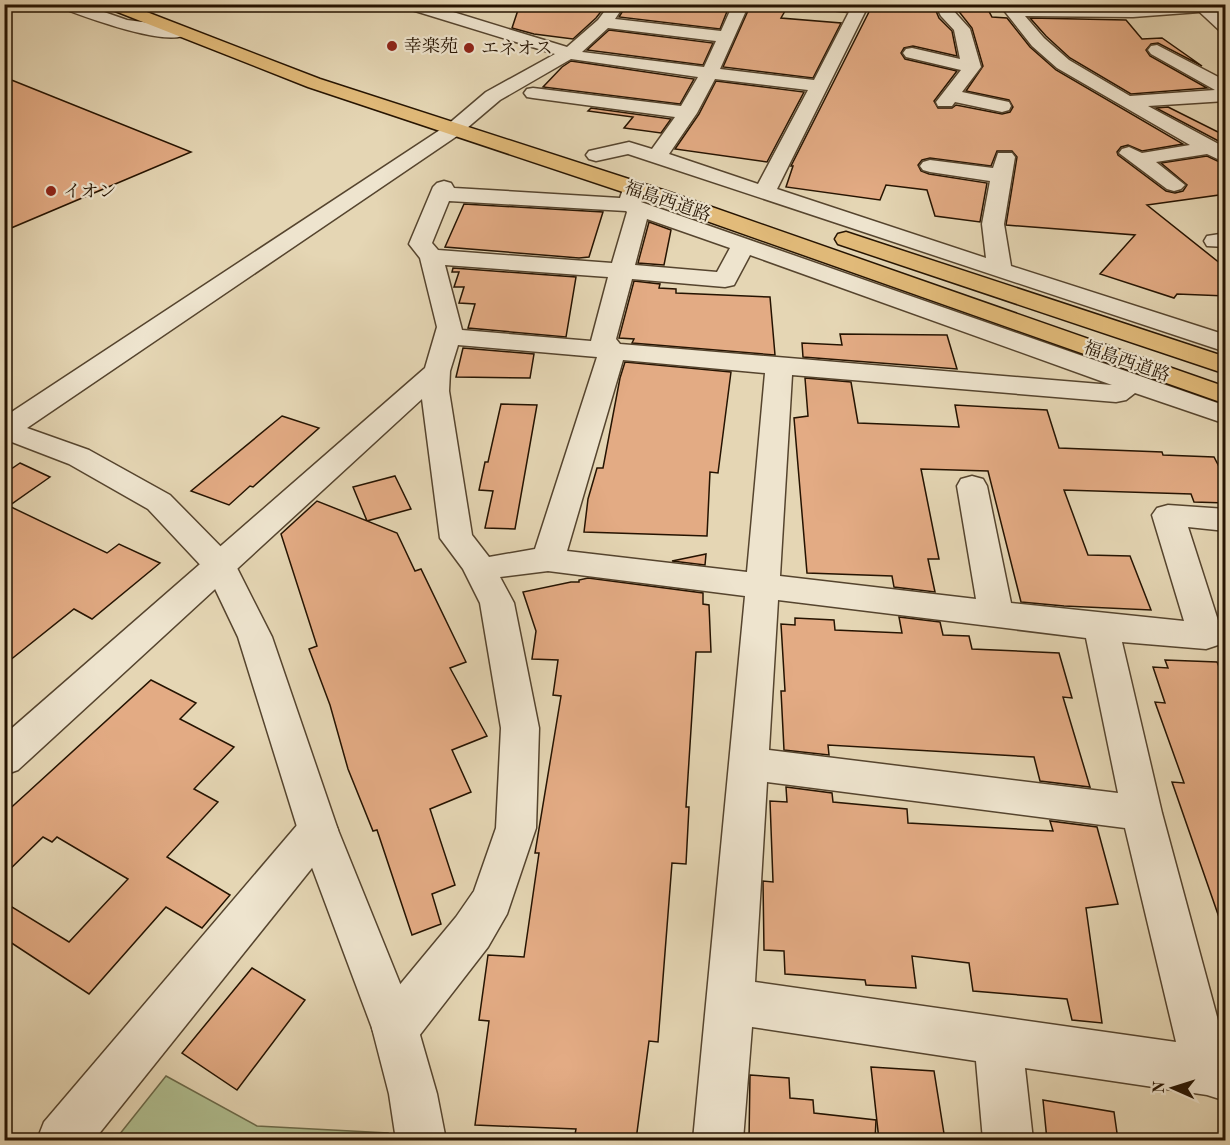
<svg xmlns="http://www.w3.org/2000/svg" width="1230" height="1145" font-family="'Old Standard TT','Noto Serif JP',serif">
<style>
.green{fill:#b0bf91;stroke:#6a6949;stroke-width:1.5}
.building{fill:#e3ab84;stroke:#251301;stroke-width:1.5}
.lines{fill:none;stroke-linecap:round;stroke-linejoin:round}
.minor-casing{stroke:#55442e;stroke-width:3}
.tertiary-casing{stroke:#55442e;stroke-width:3}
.trunk-casing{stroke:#251301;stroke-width:3}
.minor{fill:#eee4ce;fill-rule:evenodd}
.tertiary{fill:#eee4ce;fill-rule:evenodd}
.trunk{fill:#e2bb7a;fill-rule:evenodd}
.poi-dot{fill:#8f2418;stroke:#eee4ce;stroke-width:2}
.labels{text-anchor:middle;stroke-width:4.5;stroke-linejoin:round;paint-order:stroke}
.far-poi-label{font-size:18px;fill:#251301;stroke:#eee4ce;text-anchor:start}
.far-street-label{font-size:18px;fill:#251301;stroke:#eee4ce}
</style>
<rect width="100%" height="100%" fill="#e5d6b4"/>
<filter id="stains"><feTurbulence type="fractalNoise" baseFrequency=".00333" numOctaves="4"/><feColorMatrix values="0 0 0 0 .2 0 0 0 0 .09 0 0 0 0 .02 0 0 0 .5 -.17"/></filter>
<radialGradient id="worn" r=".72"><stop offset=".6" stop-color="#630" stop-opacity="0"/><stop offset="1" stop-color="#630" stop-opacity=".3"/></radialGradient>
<polygon class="green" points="166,1076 257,1126 388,1133 388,1140 115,1140"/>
<g class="building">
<polygon points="520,4 607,4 596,18 573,39 534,34 512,28"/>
<polygon points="627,4 730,4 720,29 619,17"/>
<polygon points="751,4 789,4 781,18 841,23 813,78 723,67"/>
<polygon points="873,4 933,4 939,18 952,31 957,56 913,46 904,48 901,53 905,59 957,71 934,101 938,108 952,108 956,105 1002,114 1010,112 1013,107 1009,100 966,91 983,66 972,28 953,4 985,4 992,17 1007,18 1030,47 1056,70 1183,144 1142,151 1128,145 1121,147 1117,152 1118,155 1166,191 1175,193 1183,191 1187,185 1161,163 1207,156 1226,165 1226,194 1147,205 1226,268 1226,296 1177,294 1174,298 1100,274 1135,235 1006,225 1017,157 1012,151 997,151 991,166 930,158 922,160 918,165 921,171 929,174 987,183 980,222 935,216 927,190 886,185 880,200 786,187 793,166 791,166"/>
<polygon points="1030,18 1126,20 1142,39 1162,38 1202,66 1158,43 1151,44 1146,50 1150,56 1207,88 1131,94 1070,58 1046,36"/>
<polygon points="609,30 713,43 703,65 587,50"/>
<polygon points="571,61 694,79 680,104 543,87 562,67"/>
<polygon points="4,77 191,152 4,231"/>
<polygon points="716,81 804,92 767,162 675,149 699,114"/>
<polygon points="1168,107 1226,136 1226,145 1156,108"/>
<polygon points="591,108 671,119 661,133 624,128 633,117 588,111"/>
<polygon points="464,204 603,212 589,257 579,258 445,247"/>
<polygon points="649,222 671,230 664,265 638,263"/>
<polygon points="453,268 576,277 566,337 468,328 475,304 459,303 464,287 454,287 459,272 452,272"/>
<polygon points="634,281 660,284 659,288 676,289 676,293 770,297 775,355 632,343 634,339 619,338"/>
<polygon points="840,334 947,335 957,369 803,357 802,343 842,345"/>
<polygon points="463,348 534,354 530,378 456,377"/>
<polygon points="625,362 731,372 718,473 710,472 707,536 584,532 588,499 597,468 603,468 620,378"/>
<polygon points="805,378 851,382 858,423 959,427 955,405 1047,410 1059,448 1162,452 1163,455 1214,457 1226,480 1226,503 1194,502 1191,494 1064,490 1088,555 1130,556 1151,610 1064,606 1021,602 988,471 921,469 939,559 928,559 935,592 894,587 892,576 807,573 794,418 808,416"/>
<polygon points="501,404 537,405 515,529 485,528 493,491 479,490 485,462 488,462"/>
<polygon points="282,416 319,428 253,487 250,486 229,505 191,491"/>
<polygon points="20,463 50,477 9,506 107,553 119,544 160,563 92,619 74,609 4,665 4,474"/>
<polygon points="395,476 411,509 367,521 397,533 415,571 421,569 466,662 450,668 487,736 452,750 471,792 430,809 455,885 432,894 441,924 412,935 377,830 373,831 348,769 330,705 309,649 317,646 281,534 317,501 367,521 353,487"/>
<polygon points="706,554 705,565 672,561"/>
<polygon points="588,578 703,593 703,604 709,605 711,652 696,652 686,807 689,807 686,864 672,863 658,1042 649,1041 636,1140 574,1140 576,1129 475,1125 489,1021 479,1020 488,955 524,957 539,853 535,853 561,696 553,695 558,660 532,659 536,631 523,592 571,582 579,582 579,580"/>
<polygon points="899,617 940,622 943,635 969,636 972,649 1059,653 1072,698 1063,697 1090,787 1040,781 1034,757 828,745 829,755 784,750 781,691 785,691 781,624 795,625 795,618 834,620 835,630 902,633"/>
<polygon points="1165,660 1217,662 1226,683 1226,923 1221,923 1172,782 1184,783 1155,702 1165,703 1153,667 1168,668"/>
<polygon points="151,680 196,703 180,719 234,747 194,789 218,802 167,857 230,895 202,928 166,907 89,994 4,938 4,902 69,942 128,879 57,837 52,842 43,837 4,875 4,814"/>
<polygon points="786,787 832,793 833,802 907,809 908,823 1053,831 1050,821 1097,827 1118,904 1086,908 1102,1023 1072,1020 1067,999 973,991 969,963 912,956 916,988 866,985 865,980 785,974 784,951 764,950 763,881 773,882 770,801 787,802"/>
<polygon points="252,968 305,1000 237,1090 182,1053"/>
<polygon points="871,1067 934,1071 945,1140 879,1140"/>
<polygon points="750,1075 789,1078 790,1098 813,1100 814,1113 876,1120 875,1140 749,1140"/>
<polygon points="1043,1100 1114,1112 1118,1140 1047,1140"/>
</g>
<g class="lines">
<defs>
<g id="minor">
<path d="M58,4h23l46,16 54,7 8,5c-15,19 -109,-17 -130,-25z"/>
<path d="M401,4h26l140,43 31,-27 12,-16h15l-10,15 106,12 12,-27h16l-29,65 94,11 35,-68 -27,-3 -7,-5h54l-92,185 209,69 -4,-34 8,-43 -60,-9 -7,-2 -3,-4 3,-4 7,-2 63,8 5,-15h14l3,4 -11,67 7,42 215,69v17l-598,-198 -32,7 -7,-2 -3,-4 3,-4 40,-9 23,7 23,-32 -142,-19 -6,-1 -3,-4 3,-4 6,-1 148,18 17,-29 -127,-18 -71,41 -40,34h-14l-3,-4 3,-4 40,-34 69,-38 -153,-47zM608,28l108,13 -12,26 -122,-15zM715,79l93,11 -50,94 -89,-30 28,-41z"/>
<polygon points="935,4 951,4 951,8 970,29 981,67 962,92 1009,102 1011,106 1009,110 1002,112 955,102 952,106 938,106 936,102 961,70 906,57 903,53 906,49 912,48 960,59 954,30 941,16"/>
<polygon points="999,4 1133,7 1226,4 1226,10 1133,17 1025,16 1044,38 1069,60 1130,96 1215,90 1151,54 1148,50 1151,46 1157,45 1226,81 1226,101 1148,106 1226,148 1226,163 1207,154 1156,162 1185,185 1181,189 1174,191 1167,189 1119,153 1122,149 1129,147 1142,153 1190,145 1057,68 1032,46"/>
<path d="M444,181l7,2 3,5 166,10 5,-15 8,-1 8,1 3,5 -3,14 585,204v18l-91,-31 -9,7 -10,2 -324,-27 -12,201 196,23 -19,-113 4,-7 11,-3 11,3 4,7 24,117 173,18 -32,-106 5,-7 11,-3 58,4v22l-38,-4 35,109 -5,9 -12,4 -84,-7 40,171 64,237v51l-19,-6 -182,-27 8,72h-50l-7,-79 -224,-34 -9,113h-50l52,-544 -197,-25 -48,6 14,26 25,125 -3,100 -29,86 -19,33 -76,98 -17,6 -17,-6 -6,-17 6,-17 78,-94 18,-26 22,-63 5,-100 -21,-125 -17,-34 -23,-31 -18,-139 -404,371 -14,5v-40l421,-367 12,-41 -17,-69 -11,-14 24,-57 4,-4zM449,201l177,10 1,1 -15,51 -174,-13 -6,-7zM647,219l83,29 -13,24 -82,-7zM750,255l362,130 -492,-41 -4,-5 16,-60 93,8 9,-2zM445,265l163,12 -17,64 -129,-11zM458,345l139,12 -62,192 -46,8 -17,-22 -23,-144 1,-20zM623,360l142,13 -18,199 -180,-21zM778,600l308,38 32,155 -349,-43zM767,782l358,46 51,214 -421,-60z"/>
<polygon points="1226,233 1226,247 1207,246 1204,241 1207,236"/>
<polygon points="318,812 332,817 338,830 332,843 94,1140 37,1140 44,1122 304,817"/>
</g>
<g id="tertiary">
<polygon points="1191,4 1208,4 1226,19 1226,33 1220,31"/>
<polygon points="453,124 460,126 463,130 460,134 27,428 89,450 170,495 232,558 236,566 272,637 338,830 418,1028 437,1094 446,1140 396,1140 389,1094 372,1028 298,830 238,637 207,572 148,509 69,464 4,439 4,417 446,126"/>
</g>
<g id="trunk">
<polygon points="104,4 126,4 320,79 669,192 1226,387 1226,404 653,202 308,87 105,7"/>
<polygon points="846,232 1226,357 1226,374 838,244 835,239 838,234"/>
</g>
</defs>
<use href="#minor" class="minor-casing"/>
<use href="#tertiary" class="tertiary-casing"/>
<use href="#trunk" class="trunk-casing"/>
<use href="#minor" class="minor"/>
<use href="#tertiary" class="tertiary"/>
<use href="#trunk" class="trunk"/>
</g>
<g class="poi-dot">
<circle cx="392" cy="46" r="6"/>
<circle cx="469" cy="48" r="6"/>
<circle cx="51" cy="191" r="6"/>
</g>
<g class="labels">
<g class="far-poi-label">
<text x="404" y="52">幸楽苑</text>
<text x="481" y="54">エネオス</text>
<text x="63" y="197">イオン</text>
</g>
<g class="far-street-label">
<text transform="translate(668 201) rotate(19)" y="6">福島西道路</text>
<text transform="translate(1127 361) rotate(19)" y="6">福島西道路</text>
</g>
</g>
<rect width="1230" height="1145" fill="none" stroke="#e5d6b4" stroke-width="24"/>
<rect x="6" y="6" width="1218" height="1133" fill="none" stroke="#251301" stroke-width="3"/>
<rect x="12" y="12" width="1206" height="1121" fill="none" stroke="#251301" stroke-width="1.5"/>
<g transform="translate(1173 1088) rotate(273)" stroke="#eee4ce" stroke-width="4.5" paint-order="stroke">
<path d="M0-4.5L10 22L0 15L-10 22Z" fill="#251301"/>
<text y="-9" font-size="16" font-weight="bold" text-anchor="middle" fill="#251301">N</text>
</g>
<rect width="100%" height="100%" filter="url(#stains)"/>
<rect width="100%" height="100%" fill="url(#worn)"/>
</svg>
